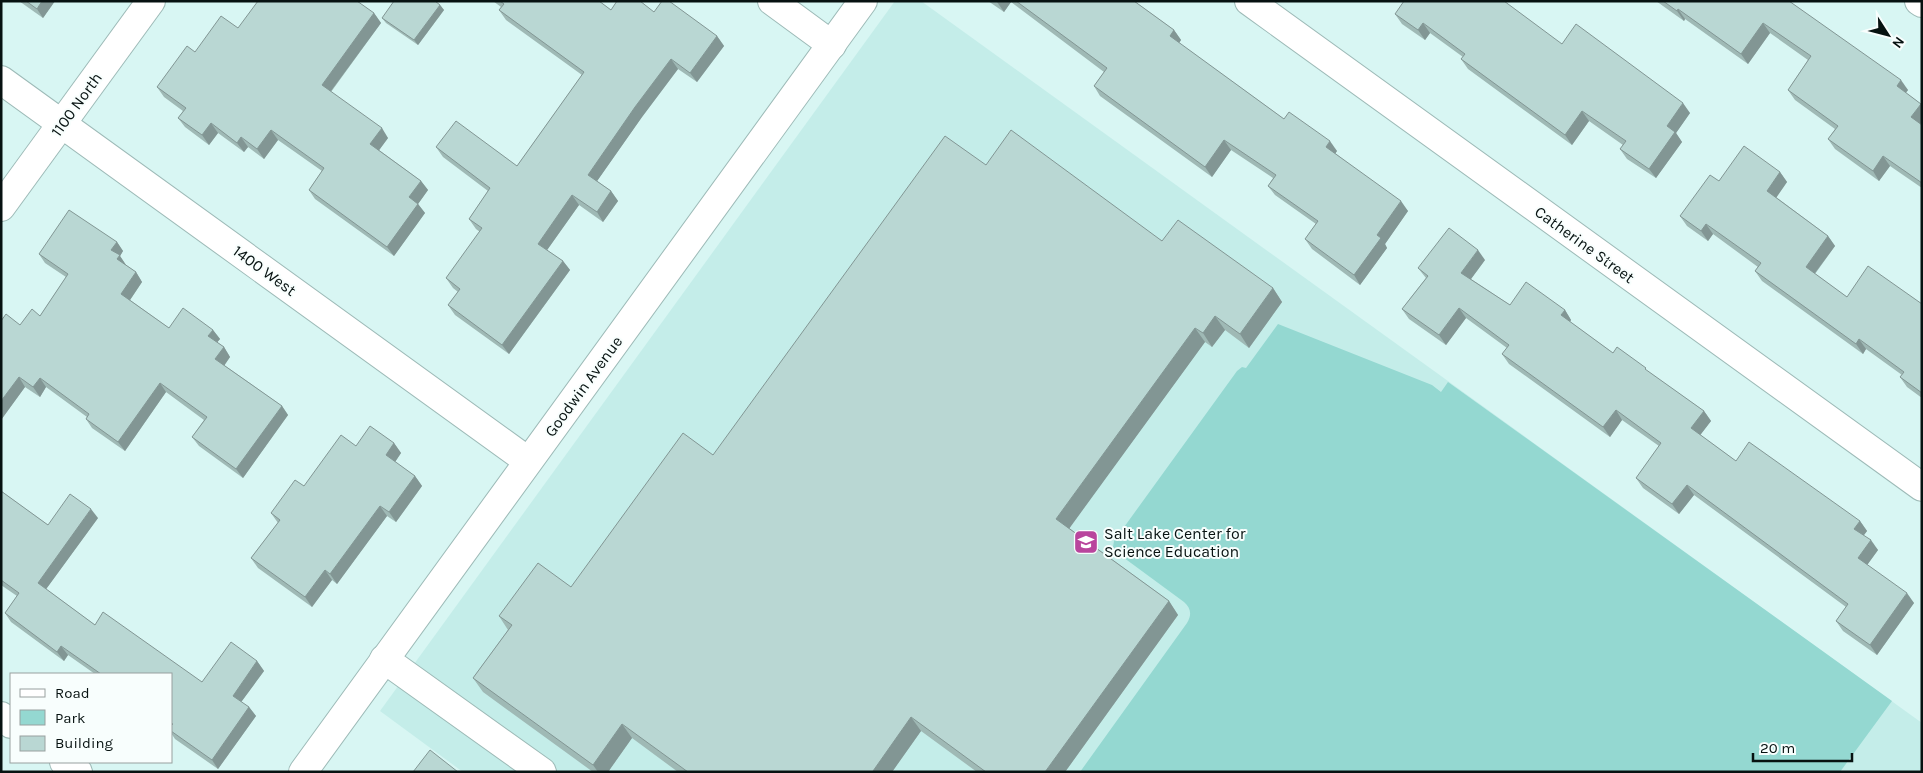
<svg xmlns="http://www.w3.org/2000/svg" width="1923" height="773" font-family="Karla,sans-serif">
<style>
.built{fill:#c4ede9}
.green{fill:#94d8d1}
.lines{fill:none;stroke-linecap:round;stroke-linejoin:round}
.minor-casing{stroke:#9dbab7;stroke-width:30}
.minor{stroke:#fff;stroke-width:28}
.wall{fill:#9fb9b5}
.shaded-wall{fill:#829694}
.building{fill:#b9d7d3;stroke:#829694}
.labels{text-anchor:middle;stroke-width:4;stroke-linejoin:round;paint-order:stroke}
.street-label{font-size:16px;fill:#071211;stroke:#f8fefd}
.poi-label{font-size:16px;fill:#071211;stroke:#f8fefd;text-anchor:start}
</style>
<rect width="100%" height="100%" fill="#d8f6f3"/>
<polygon class="built" points="895,1 921,1 1922,723 1922,772 463,772 380,711"/>
<path class="green" d="M1278,324l154,61 9,7 7,-10 444,319 -52,71h-760l107,-149c5,-8 4,-15 -3,-21l-68,-50 -3,-5 1,-6 123,-170 5,-4 4,1z"/>
<g class="lines">
<defs>
<g id="minor">
<polyline points="772,1 832,45"/>
<polyline points="1249,1 1922,487"/>
<polyline points="1919,1 1922,3"/>
<polyline points="1,80 528,461"/>
<polyline points="1,207 151,1"/>
<polyline points="384,659 542,772"/>
<polyline points="1,716 11,724"/>
<polyline points="64,762 78,772"/>
<polyline points="303,772 863,1"/>
</g>
</defs>
<use href="#minor" class="minor-casing"/>
<use href="#minor" class="minor"/>
</g>
<g class="wall">
<polygon points="19,1 55,1 43,18"/>
<polygon points="493,1 599,1 611,10 654,12 717,36 724,46 697,82 678,69 642,117 597,181 611,191 618,201 603,222 579,205 547,250 563,261 570,270 509,354 455,315 448,305 458,292 453,288 446,278 480,232 476,229 469,219 488,191 443,157 436,147 517,166 582,75 506,20 499,10 501,7"/>
<polygon points="988,1 1134,1 1174,30 1181,40 1179,43 1284,119 1337,151 1335,153 1408,211 1385,244 1387,248 1360,285 1312,249 1305,239 1316,224 1275,195 1268,186 1273,178 1231,150 1212,177 1100,96 1094,86 1104,72 1011,2 1004,12"/>
<polygon points="1656,1 1789,1 1908,90 1906,93 1921,104 1922,105 1922,122 1920,124 1922,125 1922,188 1890,166 1879,181 1835,149 1828,139 1835,129 1795,100 1788,90 1808,60 1770,33 1748,64 1685,19 1684,21"/>
<polygon points="440,5 444,10 418,45 386,23 382,18"/>
<polygon points="374,13 381,23 331,92 388,138 379,150 421,181 428,190 418,204 425,213 394,256 315,199 309,190 322,171 278,140 264,159 248,147 244,152 218,133 209,145 185,127 178,118 183,111 164,97 157,87 195,52 238,28"/>
<polygon points="1395,14 1562,44 1690,113 1676,133 1682,142 1656,178 1627,159 1620,149 1623,145 1589,121 1572,145 1468,69 1461,59 1463,57 1430,33 1425,40 1402,24"/>
<polygon points="986,165 1273,288 1282,302 1249,348 1225,330 1212,347 1205,342 1069,528 1169,601 1178,615 1065,772 977,772 921,731 892,772 678,772 632,738 608,772 593,772 483,692 473,678 508,630 499,616 571,587 713,455"/>
<polygon points="1780,172 1787,182 1776,197 1828,236 1835,246 1815,274 1847,297 1922,304 1922,398 1907,387 1900,377 1902,375 1866,349 1863,354 1762,281 1755,271 1758,267 1713,234 1708,241 1687,226 1680,216 1719,181"/>
<polygon points="117,242 123,251 120,256 126,265 136,272 142,282 130,300 169,328 213,330 220,339 217,342 224,347 230,357 224,365 282,406 288,415 243,478 199,446 192,437 204,420 166,392 125,451 92,428 86,419 87,417 46,387 40,397 25,387 1,420 20,325 40,316 66,277 45,263 39,254"/>
<polygon points="1485,260 1471,279 1510,305 1565,310 1571,320 1570,322 1613,353 1650,373 1704,411 1711,421 1700,435 1736,461 1860,521 1867,531 1863,536 1878,550 1867,565 1914,603 1877,655 1843,631 1836,621 1846,607 1694,495 1679,514 1643,488 1636,478 1659,446 1622,420 1610,437 1509,364 1502,354 1507,348 1466,318 1446,345 1409,319 1402,309 1426,278 1418,268"/>
<polygon points="394,443 401,453 395,462 415,476 422,486 396,522 387,516 337,584 332,580 312,607 258,568 251,558 278,523 271,513 356,446"/>
<polygon points="1,491 48,525 98,518 46,589 95,625 202,682 257,661 264,671 241,702 249,707 256,716 218,769 175,739 171,733 171,674 95,674 68,655 64,661 11,622 5,613 17,596 1,585"/>
</g>
<g class="shaded-wall">
<polygon points="42,1 55,1 43,18 37,9"/>
<polygon points="998,1 1010,1 1011,2 1004,12 997,2"/>
<polygon points="440,5 444,10 418,45 414,40"/>
<polygon points="1678,9 1685,19 1684,21 1677,11"/>
<polygon points="374,13 381,23 328,95 322,85"/>
<polygon points="1423,23 1430,33 1425,40 1418,30"/>
<polygon points="1763,23 1770,33 1748,64 1741,54"/>
<polygon points="1174,30 1181,40 1177,46 1170,36"/>
<polygon points="717,36 724,46 697,82 690,73"/>
<polygon points="671,59 678,69 642,117 595,184 588,175 635,107"/>
<polygon points="1901,80 1908,90 1903,96 1897,86"/>
<polygon points="1683,103 1690,113 1676,133 1682,142 1656,178 1649,169 1667,126"/>
<polygon points="1921,104 1922,105 1922,122 1918,127 1911,117"/>
<polygon points="1582,111 1589,121 1572,145 1565,135"/>
<polygon points="211,123 218,133 209,145 202,135"/>
<polygon points="382,128 388,138 377,153 370,144"/>
<polygon points="271,130 278,140 264,159 257,149"/>
<polygon points="241,137 248,147 244,152 237,143"/>
<polygon points="1224,140 1231,150 1212,177 1205,167"/>
<polygon points="1330,141 1337,151 1333,157 1326,147"/>
<polygon points="1883,156 1890,166 1879,181 1873,171"/>
<polygon points="1780,172 1787,182 1774,201 1767,191"/>
<polygon points="421,181 428,190 418,204 425,213 394,256 387,247 409,197"/>
<polygon points="611,191 618,201 603,222 597,212"/>
<polygon points="572,195 579,205 545,253 538,244"/>
<polygon points="1401,201 1408,211 1385,244 1387,248 1360,285 1354,275 1377,235"/>
<polygon points="1706,224 1713,234 1708,241 1701,231"/>
<polygon points="1828,236 1835,246 1812,277 1806,267"/>
<polygon points="117,242 123,251 120,256 126,265 123,268 111,250"/>
<polygon points="1478,250 1485,260 1468,283 1461,273"/>
<polygon points="563,261 570,270 509,354 502,345"/>
<polygon points="136,272 142,282 128,303 121,294"/>
<polygon points="1273,288 1282,302 1249,348 1240,334"/>
<polygon points="1459,308 1466,318 1446,345 1439,335"/>
<polygon points="1565,310 1571,320 1568,325 1561,315"/>
<polygon points="1215,316 1225,330 1212,347 1203,333"/>
<polygon points="1195,328 1205,342 1066,533 1056,519"/>
<polygon points="213,330 220,339 215,345 208,336"/>
<polygon points="1859,339 1866,349 1863,354 1856,344"/>
<polygon points="224,347 230,357 222,369 215,359"/>
<polygon points="19,377 25,387 1,420 1,401"/>
<polygon points="40,378 46,387 40,397 33,387"/>
<polygon points="160,383 166,392 125,451 118,442"/>
<polygon points="282,406 288,415 243,478 236,469"/>
<polygon points="1616,410 1622,420 1610,437 1603,427"/>
<polygon points="1704,411 1711,421 1698,438 1691,428"/>
<polygon points="394,443 401,453 393,465 386,455"/>
<polygon points="415,476 422,486 396,522 389,512"/>
<polygon points="1687,485 1694,495 1679,514 1672,504"/>
<polygon points="380,506 387,516 337,584 330,574"/>
<polygon points="91,509 98,518 44,592 38,583"/>
<polygon points="1860,521 1867,531 1861,539 1854,529"/>
<polygon points="1871,540 1878,550 1865,568 1858,558"/>
<polygon points="325,570 332,580 312,607 305,597"/>
<polygon points="1907,593 1914,603 1877,655 1870,645"/>
<polygon points="1169,601 1178,615 1065,772 1045,772"/>
<polygon points="61,646 68,655 64,661 57,652"/>
<polygon points="257,661 264,671 239,705 233,696"/>
<polygon points="249,707 256,716 218,769 212,760"/>
<polygon points="911,717 921,731 892,772 874,772 873,771"/>
<polygon points="622,724 632,738 608,772 598,772 593,765"/>
</g>
<g class="building">
<polygon points="26,1 42,1 37,9"/>
<polygon points="258,1 357,1 374,13 322,85 382,128 370,144 421,181 409,197 418,204 387,247 309,190 324,168 271,130 257,149 241,137 237,143 211,123 202,135 178,118 186,108 157,87 187,46 195,52 221,16 238,28"/>
<polygon points="394,1 435,1 440,5 414,40 382,18"/>
<polygon points="500,1 599,1 611,10 617,1 640,1 654,12 662,1 669,1 717,36 690,73 671,59 635,107 588,175 611,191 597,212 572,195 538,244 563,261 502,345 448,305 460,289 446,278 482,228 469,219 490,188 436,147 456,121 517,166 584,72 499,10 504,4"/>
<polygon points="1016,1 1134,1 1174,30 1170,36 1284,119 1289,112 1330,141 1326,147 1401,201 1377,235 1381,238 1354,275 1305,239 1318,221 1268,186 1276,175 1224,140 1205,167 1094,86 1107,68"/>
<polygon points="1404,1 1504,1 1562,44 1576,24 1683,103 1667,126 1675,132 1649,169 1620,149 1626,141 1582,111 1565,135 1461,59 1465,54 1423,23 1418,30 1395,14"/>
<polygon points="1663,1 1789,1 1901,80 1897,86 1921,104 1911,117 1922,125 1922,183 1883,156 1873,171 1828,139 1838,126 1788,90 1811,56 1763,23 1741,54 1678,9 1677,11"/>
<polygon points="1011,130 1162,241 1178,220 1273,288 1240,334 1215,316 1203,333 1195,328 1056,519 1169,601 1045,772 986,772 911,717 873,771 875,772 688,772 622,724 593,765 473,678 512,625 499,616 538,563 571,587 683,433 713,455 945,136 986,165"/>
<polygon points="1744,146 1780,172 1767,191 1828,236 1806,267 1847,297 1868,266 1922,304 1922,393 1900,377 1904,372 1859,339 1856,344 1755,271 1761,263 1706,224 1701,231 1680,216 1710,175 1719,181"/>
<polygon points="69,210 117,242 111,250 120,255 117,259 136,272 121,294 169,328 183,308 213,330 208,336 224,347 215,359 282,406 236,469 192,437 207,417 160,383 118,442 86,419 89,414 40,378 33,387 19,377 1,401 1,321 6,314 20,325 32,309 40,316 68,274 39,254"/>
<polygon points="1449,228 1478,250 1461,273 1510,305 1526,282 1565,310 1561,315 1613,353 1617,347 1646,368 1645,369 1704,411 1691,428 1736,461 1749,442 1860,521 1854,529 1871,540 1858,558 1907,593 1870,645 1836,621 1848,604 1687,485 1672,504 1636,478 1661,443 1616,410 1603,427 1502,354 1509,345 1459,308 1439,335 1402,309 1428,276 1418,268"/>
<polygon points="370,426 394,443 386,455 415,476 389,512 380,506 330,574 325,570 305,597 251,558 280,520 271,513 295,480 304,486 341,435 356,446"/>
<polygon points="1,491 48,525 70,494 91,509 38,583 95,625 103,612 202,682 231,642 257,661 233,696 249,707 212,760 171,731 171,726 173,724 171,723 171,674 101,674 61,646 57,652 5,613 19,593 1,580"/>
<polygon points="430,750 458,772 413,772"/>
</g>
<defs>
<symbol id="school-square" viewBox="-11 -11 22 22"><rect x="-9" y="-9" width="18" height="18" rx="4" fill="#b9459d" stroke="#f8fefd"/><path d="M0-5L7-2L0 1L-7-2ZM-4 1L0 2.5L4 1V4Q0 6-4 4Z" fill="#fff"/></symbol>
</defs>
<g fill-rule="evenodd">
<use href="#school-square" x="1072" y="528" width="28" height="28"/>
</g>
<g class="labels">
<g class="street-label">
<text transform="translate(76 104) rotate(-54)" y="6">1100 North</text>
<text transform="translate(1585 244) rotate(36)" y="6">Catherine Street</text>
<text transform="translate(265 270) rotate(36)" y="6">1400 West</text>
<text transform="translate(583 386) rotate(-54)" y="6">Goodwin Avenue</text>
</g>
<g class="poi-label">
<text x="1104" y="539">Salt Lake Center for<tspan x="1104" dy="18">Science Education</tspan></text>
</g>
</g>
<rect width="1923" height="773" fill="none" stroke="#071211" stroke-width="5"/>
<rect x="10" y="673" width="162" height="90" fill="#f8fefd" stroke="#98a09f"/>
<rect x="20" y="689" width="25" height="8" fill="#ffffff" stroke="#98a09f"/>
<text x="55" y="698" font-size="15" fill="#071211">Road</text>
<rect x="20" y="710" width="25" height="15" fill="#94d8d1" stroke="#98a09f"/>
<text x="55" y="723" font-size="15" fill="#071211">Park</text>
<rect x="20" y="736" width="25" height="15" fill="#b9d7d3" stroke="#98a09f"/>
<text x="55" y="748" font-size="15" fill="#071211">Building</text>
<g transform="translate(1888 35) rotate(126)" stroke="#f8fefd" stroke-width="4" paint-order="stroke">
<path d="M0-4L9 19L0 12L-9 19Z" fill="#071211"/>
<text y="-8" font-size="14" font-weight="bold" text-anchor="middle" fill="#071211">N</text>
</g>
<path d="M1753 753v8h99v-8" fill="none" stroke="#071211" stroke-width="2.5"/>
<text x="1760" y="753" font-size="15" fill="#071211" stroke="#f8fefd" stroke-width="4" paint-order="stroke">20 m</text>
</svg>
